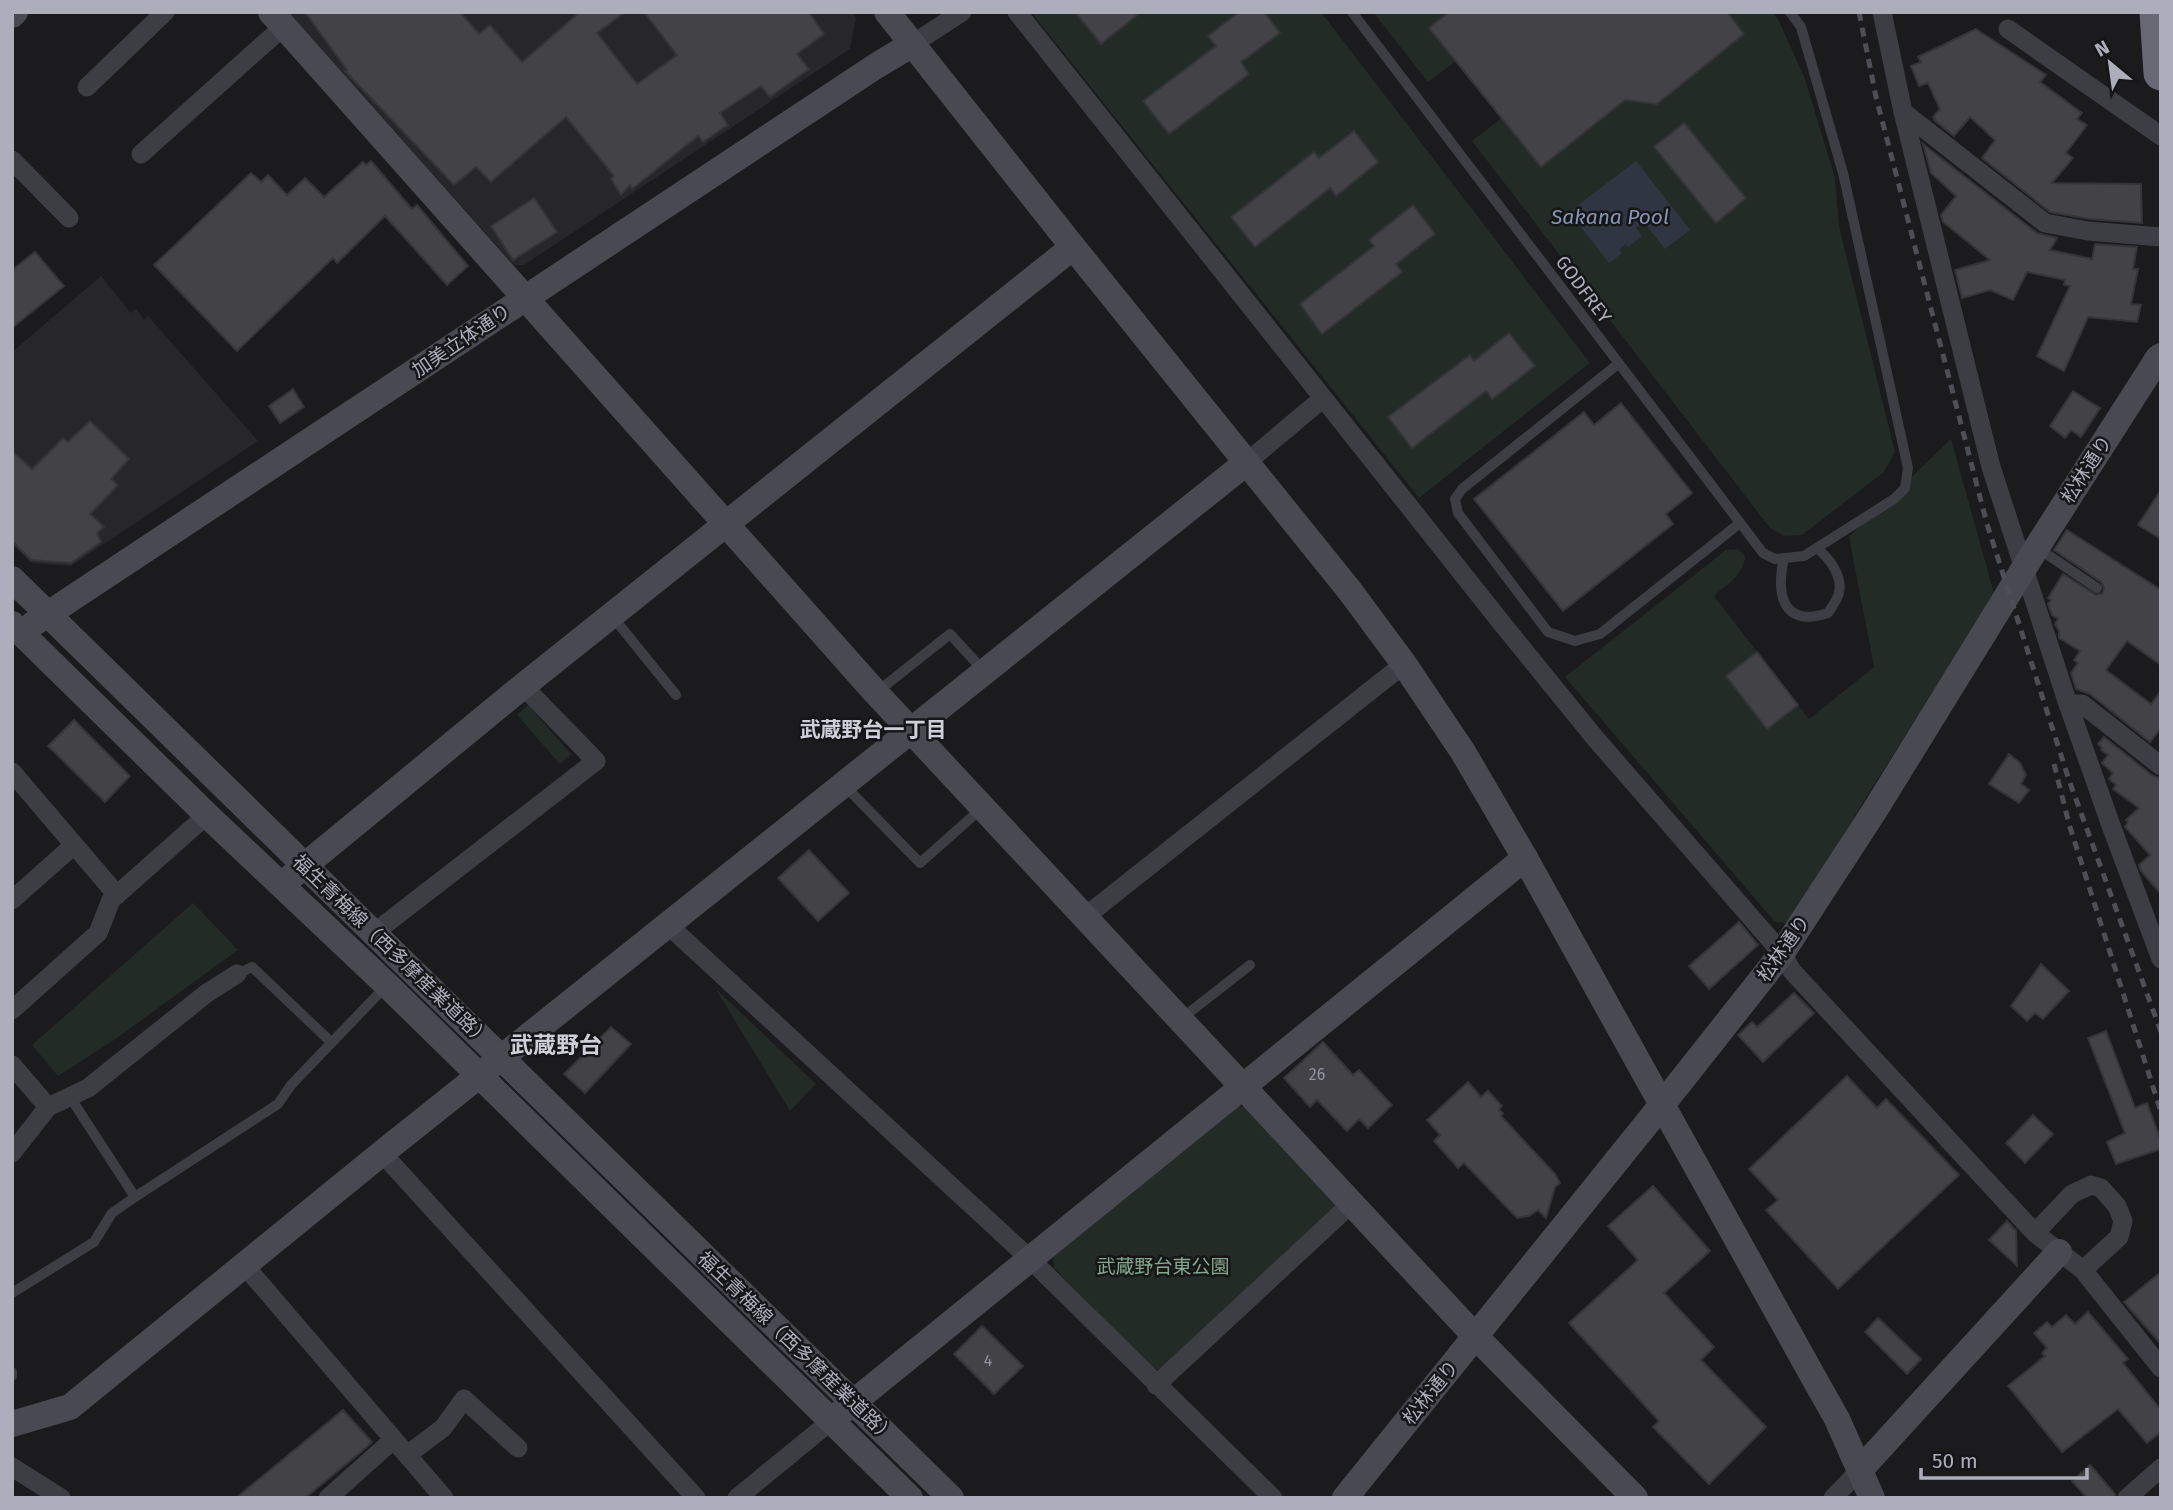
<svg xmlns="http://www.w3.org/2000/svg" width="2173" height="1510" font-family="'Fira Sans','Noto Sans JP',sans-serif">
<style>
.built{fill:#27262a}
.green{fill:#222b25}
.water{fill:#303641}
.building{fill:#424247;stroke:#353439;stroke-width:2}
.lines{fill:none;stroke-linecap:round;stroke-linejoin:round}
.lane{stroke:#3d3d44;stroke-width:10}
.street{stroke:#3d3d44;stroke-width:19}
.secondary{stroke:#494952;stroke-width:26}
.highway{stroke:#676873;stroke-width:35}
.rail{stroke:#4e4e57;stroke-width:5;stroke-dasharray:9 7;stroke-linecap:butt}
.labels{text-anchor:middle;stroke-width:5;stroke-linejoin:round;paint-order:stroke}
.number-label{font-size:16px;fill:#92939f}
.street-label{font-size:19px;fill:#adaebc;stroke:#161518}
.park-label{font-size:19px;fill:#84a78d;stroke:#161518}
.water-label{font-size:21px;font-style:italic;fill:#8595b6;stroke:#161518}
.neighbourhood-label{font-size:21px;font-weight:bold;fill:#cecfd8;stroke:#161518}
.quarter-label{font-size:23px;font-weight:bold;fill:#cecfd8;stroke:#161518}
</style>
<rect width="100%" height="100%" fill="#1b1a1d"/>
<g class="built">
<polygon points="288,12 852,12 856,18 850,49 524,265 514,265"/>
<polygon points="101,276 131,313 136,309 144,320 148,316 258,441 71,566 31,563 12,544 12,352"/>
</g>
<g class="green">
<polygon points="1031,12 1321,12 1590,363 1419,498"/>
<polygon points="1373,12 1533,12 1452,64 1428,82"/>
<polygon points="1638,12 1773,12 1779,21 1805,79 1835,178 1839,226 1895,452 1884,472 1802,535 1784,536 1770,528 1472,141"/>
<path d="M1951,439l43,154 -206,330 -13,-1 -210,-245 161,-127 12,-1 7,7c-1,19 -18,28 -31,40l95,123 65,-52 -25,-130z"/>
<polygon points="528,705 571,754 560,764 517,715"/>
<polygon points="193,903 238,950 114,1040 58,1076 32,1045"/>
<polygon points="715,988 816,1084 790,1111"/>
<polygon points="1238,1107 1245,1107 1337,1198 1336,1208 1163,1369 1153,1369 1054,1268 1053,1257"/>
</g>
<polygon class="water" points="1636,161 1690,230 1665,249 1644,222 1636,228 1642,236 1628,247 1626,244 1619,249 1622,253 1609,263 1569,212"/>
<g class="building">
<polygon points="305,12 460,12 479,34 490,25 522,62 580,12 625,12 597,33 637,84 677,55 644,12 809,12 824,34 797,54 809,69 770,97 761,86 720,113 728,125 703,142 698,136 632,189 630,185 621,195 611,179 614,176 566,117 491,182 476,167 454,185 345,71 347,70"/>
<polygon points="1075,12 1141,12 1101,44"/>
<polygon points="1239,12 1264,12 1280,33 1241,62 1249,74 1169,134 1143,101 1216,46 1208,36"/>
<polygon points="1449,12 1727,12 1744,34 1657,104 1625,100 1541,167 1429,28"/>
<polygon points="1976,29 2046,75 2040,82 2082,113 2077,119 2087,125 2066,153 2073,158 2052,183 2141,184 2142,223 2090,219 2050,212 1982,158 1995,140 1970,117 1954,136 1934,120 1935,119 1933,117 1940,109 1928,83 1919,86 1911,66 1921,62 1918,57"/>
<polygon points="1684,123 1746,198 1716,223 1654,147"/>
<polygon points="1354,131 1378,162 1336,196 1330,188 1255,247 1231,217 1314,152 1319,158"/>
<polygon points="1923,144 2037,233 2057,238 2050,250 2092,259 2095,244 2137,247 2133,269 2138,269 2131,304 2141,305 2137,322 2088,317 2064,371 2037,356 2070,286 2064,285 2065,280 2027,272 2013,300 1990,290 1962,298 1955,270 1990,260 1943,222 1941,215 1956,196 1931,173"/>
<polygon points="371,161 412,209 417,205 468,266 447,285 385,216 337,263 333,258 237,351 154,265 251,173 261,182 268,175 287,195 305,178 324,197 363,162 366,165"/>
<polygon points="534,198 557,232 513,260 491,226"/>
<polygon points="1413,205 1435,234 1396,264 1402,272 1322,334 1300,304 1374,246 1369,240"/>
<polygon points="35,252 64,286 12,328 12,270"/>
<polygon points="1509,333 1535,366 1492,399 1486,391 1412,448 1388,417 1470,355 1474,361"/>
<polygon points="293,389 304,407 280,423 269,406"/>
<polygon points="2073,391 2100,408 2081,437 2071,430 2065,438 2050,426"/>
<polygon points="1621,403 1692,493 1666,514 1673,524 1563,611 1474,499 1584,412 1594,425"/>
<polygon points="90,421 129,459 111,479 118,485 90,514 104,527 97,533 101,542 71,563 31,560 12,541 12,451 32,469 63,438 68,442"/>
<polygon points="2161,490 2161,539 2138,525"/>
<polygon points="2067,530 2161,590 2161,665 2127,641 2106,670 2151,704 2161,691 2161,728 2150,742 2090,694 2076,689 2071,673 2078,663 2074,660 2080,651 2059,638 2059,631 2055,624 2058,619 2052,615 2048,604 2051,600 2048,598 2063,574 2096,595 2103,593 2104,588 2101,582 2054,550"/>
<polygon points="1757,652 1798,705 1767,729 1726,676"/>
<polygon points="74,720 130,776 105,802 48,746"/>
<polygon points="2104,737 2153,776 2161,778 2161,894 2141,871 2139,865 2150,855 2125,827 2128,822 2126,820 2139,808 2113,789 2116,785 2109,779 2113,773 2102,763 2108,755 2101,750 2102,748 2098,744"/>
<polygon points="2009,754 2020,763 2026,775 2021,784 2029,790 2019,803 1989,784"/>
<polygon points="809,850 849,893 818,921 778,878"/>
<polygon points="1739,922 1758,945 1709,989 1689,966"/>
<polygon points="2041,964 2069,991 2043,1019 2035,1013 2027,1021 2011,1006"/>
<polygon points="1794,993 1814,1013 1763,1062 1738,1035 1752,1022 1757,1027"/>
<polygon points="611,1027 631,1044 585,1093 564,1074"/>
<polygon points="2106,1031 2135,1108 2147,1103 2161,1141 2161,1149 2116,1164 2107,1142 2125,1133 2088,1038"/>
<polygon points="1323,1042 1353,1075 1359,1070 1392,1105 1368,1128 1359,1119 1347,1131 1317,1100 1310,1107 1284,1078"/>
<polygon points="1847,1076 1877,1108 1886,1099 1959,1175 1838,1289 1766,1210 1778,1200 1749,1169"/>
<polygon points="1468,1082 1481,1097 1488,1091 1502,1106 1499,1110 1503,1113 1501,1116 1555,1174 1560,1183 1555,1187 1546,1218 1538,1210 1529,1216 1517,1218 1464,1163 1458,1168 1434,1141 1440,1135 1427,1120"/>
<polygon points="2033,1115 2053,1134 2025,1163 2006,1143"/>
<polygon points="1653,1186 1710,1251 1664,1293 1714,1347 1701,1360 1766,1427 1709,1484 1653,1427 1659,1421 1569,1323 1638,1260 1608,1226"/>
<polygon points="2007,1221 2016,1231 2017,1266 1989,1240"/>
<polygon points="2161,1272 2161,1344 2124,1302"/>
<polygon points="2088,1312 2128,1359 2123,1363 2161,1410 2161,1432 2147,1443 2118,1409 2062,1452 2008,1386 2045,1356 2042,1353 2047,1348 2034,1333 2047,1322 2052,1327 2066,1315 2075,1324"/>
<polygon points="1878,1318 1921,1359 1907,1374 1865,1332"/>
<polygon points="982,1326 1023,1366 994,1394 954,1354"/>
<polygon points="343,1410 372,1442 362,1451 305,1498 236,1498"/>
<polygon points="2090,1465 2115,1494 2115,1498 2087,1498 2072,1481"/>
</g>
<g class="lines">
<g class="lane">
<polyline points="1352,12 1763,553 1775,559 1804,556 1894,499 1905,488 1908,468 1843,173 1801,27 1790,12"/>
<polyline points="1618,364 1462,489 1455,499 1458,513 1548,632 1575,641 1600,634 1740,523"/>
<polyline points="2039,549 2097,588"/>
<path d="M1784,558c-8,36 -2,70 44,55 3,-5 10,-14 11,-20 4,-17 -10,-35 -22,-45"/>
<polyline points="612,616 676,695"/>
<polyline points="877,692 950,634 983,670"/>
<polyline points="844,785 920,863 982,808"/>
<polyline points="237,974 252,967 331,1042"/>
<polyline points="1181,1019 1250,965"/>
<polyline points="70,1097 135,1197"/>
<polyline points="12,1293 94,1242 112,1213 135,1197 278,1104 291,1085 386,986"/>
<polyline points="12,1372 12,1376"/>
</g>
<g class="street">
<polyline points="1017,12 1500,621 1595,738 1782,953 1792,971 2035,1233 2083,1270 2161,1368"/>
<polyline points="1882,12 1903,112 2045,223 2088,231 2161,237"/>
<polyline points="2008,29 2161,136"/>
<polyline points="911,45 962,12"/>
<polyline points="87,87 165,12"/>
<polyline points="1903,112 1991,467 2068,704 2113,831 2161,959"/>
<polyline points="141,154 284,26"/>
<polyline points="12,160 69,218"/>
<polyline points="1246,463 1322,399"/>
<polyline points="2068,704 2082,704 2161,766"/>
<polyline points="12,772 117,895"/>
<polyline points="12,900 74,845"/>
<polyline points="1086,916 1404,664"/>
<polyline points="667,924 1030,1259 1273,1498"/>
<polyline points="374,933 596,761 523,686"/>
<polyline points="12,1010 98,933 111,900 207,815"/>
<polyline points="12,1065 48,1107"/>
<polyline points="12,1153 48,1107 88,1088 207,993 237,974"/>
<polyline points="382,1153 696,1498"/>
<polyline points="2035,1233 2072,1194 2091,1185 2101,1188 2117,1206 2123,1221 2119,1237 2083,1270"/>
<polyline points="245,1266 444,1498"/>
<polyline points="1156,1385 1352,1203"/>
<polyline points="407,1455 443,1428 464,1399 518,1448"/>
<polyline points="12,1467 61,1498"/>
<polyline points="328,1498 393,1440"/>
<polyline points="737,1498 831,1421"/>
<polyline points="1833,1498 1860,1470"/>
<polyline points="2127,1498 2161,1468"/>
</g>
<g class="secondary">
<polyline points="271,12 876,693 1475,1336 1635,1498"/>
<polyline points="887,12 1073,247 1350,591 1404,664 1463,752 1525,858 1810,1371 1837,1419 1872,1498"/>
<polyline points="12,15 15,12"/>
<polyline points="12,579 951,1498"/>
<polyline points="12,624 207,815 387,985 910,1498"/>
<polyline points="33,624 876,66 911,45"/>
<polyline points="292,876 523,686 1073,247"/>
<polyline points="840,1413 1525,858"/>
<polyline points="12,1424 70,1407 382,1153 1246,463"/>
<polyline points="1860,1470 2059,1252"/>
<polyline points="1345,1498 1681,1081 1782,953 1875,810 2037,547 2158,358 2161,356"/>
</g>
<polyline class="highway" points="2157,12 2161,73"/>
<g class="rail">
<polyline points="1859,12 1876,97 1987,524 2069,780 2161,1032"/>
<polyline points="2054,764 2069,824 2161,1112"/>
</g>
</g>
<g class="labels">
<g class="number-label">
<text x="1317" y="1080">26</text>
<text x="988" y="1366">4</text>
</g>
<g class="street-label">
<text transform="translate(1584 289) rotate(53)" y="7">GODFREY</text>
<text transform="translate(461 340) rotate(-34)" y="7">加美立体通り</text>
<text transform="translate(2086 469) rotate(-57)" y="7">松林通り</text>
<text transform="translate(1783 948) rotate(-55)" y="7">松林通り</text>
<text transform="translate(392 950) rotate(44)" y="7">福生青梅線（西多摩産業道路）</text>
<text transform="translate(797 1347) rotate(44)" y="7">福生青梅線（西多摩産業道路）</text>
<text transform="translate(1430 1392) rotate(-51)" y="7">松林通り</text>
</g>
<g class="park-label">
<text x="1163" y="1273">武蔵野台東公園</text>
</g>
<g class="water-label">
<text x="1610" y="224">Sakana Pool</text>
</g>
<g class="neighbourhood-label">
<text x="873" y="737">武蔵野台一丁目</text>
</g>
<g class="quarter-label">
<text x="556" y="1053">武蔵野台</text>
</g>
</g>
<rect width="2173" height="1510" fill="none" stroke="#adaebc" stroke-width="28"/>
<g transform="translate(2110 63) rotate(331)" stroke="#161518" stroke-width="5" paint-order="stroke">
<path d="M0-5L12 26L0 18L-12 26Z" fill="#adaebc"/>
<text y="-10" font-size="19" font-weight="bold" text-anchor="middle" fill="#adaebc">N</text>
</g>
<path d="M1921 1468v10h166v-10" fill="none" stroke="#adaebc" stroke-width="3.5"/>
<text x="1932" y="1468" font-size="21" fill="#adaebc" stroke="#161518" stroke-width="5" paint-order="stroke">50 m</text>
</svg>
